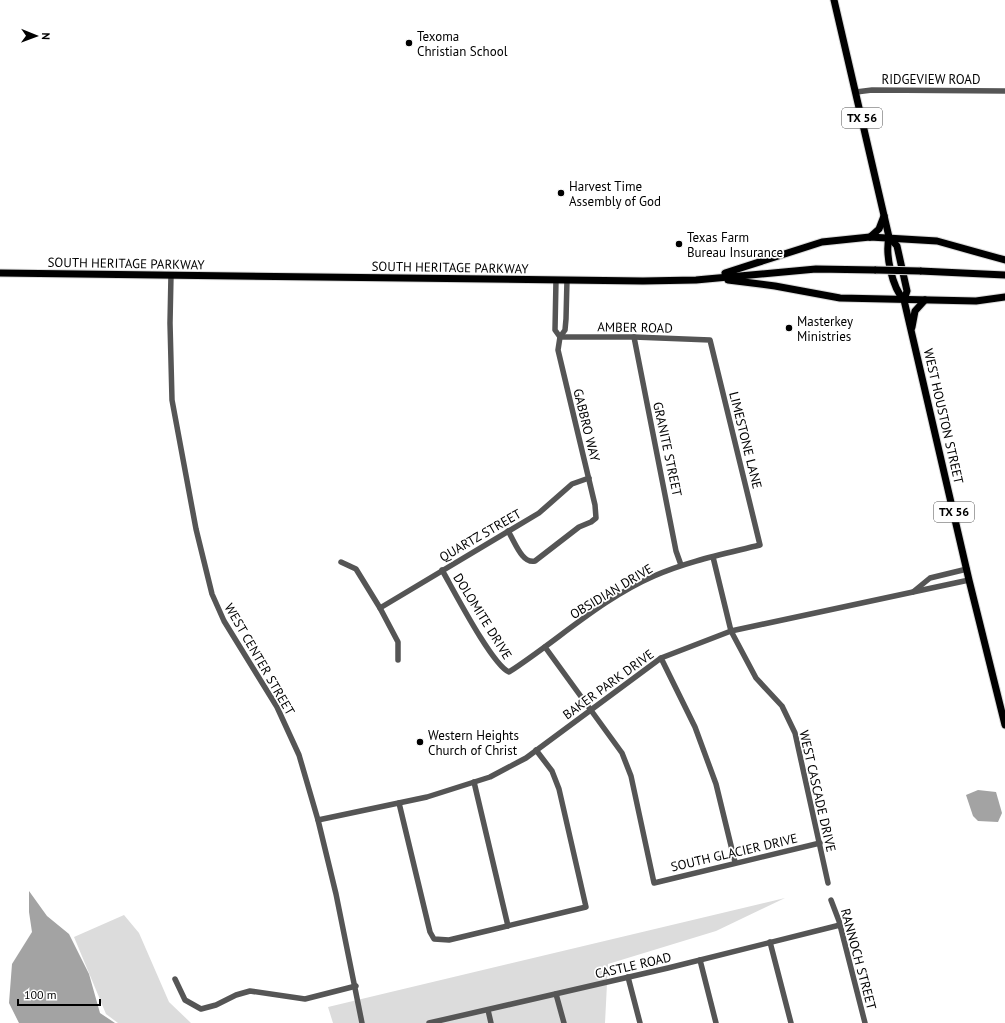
<svg xmlns="http://www.w3.org/2000/svg" width="1005" height="1023" font-family="'PT Sans',sans-serif">
<style>
.green{fill:#dcdcdc}
.water{fill:#a3a3a3}
.lines{fill:none;stroke-linecap:round;stroke-linejoin:round}
.major-casing{stroke:#dbdbdb;stroke-width:9}
.minor{stroke:#555;stroke-width:5.5}
.major{stroke:#000;stroke-width:7}
.major-bridge-casing{stroke:#dbdbdb;stroke-width:9;stroke-linecap:butt}
.major-bridge{stroke:#000;stroke-width:7}
.poi-dot{fill:#000;stroke:#fff;stroke-width:1.5}
.labels{text-anchor:middle;stroke-width:3.5;stroke-linejoin:round;paint-order:stroke}
.shield{fill:#fff;stroke:#4c4c4c;stroke-width:1}
.shield-label{font-size:12px;font-weight:bold;fill:#000}
.poi-label{font-size:13px;fill:#000;stroke:#fff;text-anchor:start}
.street-label{font-size:13px;fill:#000;stroke:#fff}
</style>
<rect width="100%" height="100%" fill="#fff"/>
<g class="green">
<polygon points="785,898 716,931 608,964 605,1023 333,1023 328,1007"/>
<polygon points="124,915 139,933 169,1002 191,1023 118,1023 106,1014 74,937"/>
</g>
<g class="water">
<polygon points="978,790 996,792 1002,813 998,822 978,821 973,816 966,795"/>
<polygon points="29,891 47,916 69,934 89,974 100,1013 115,1023 19,1023 9,1003 12,964 32,932 29,912"/>
</g>
<g class="lines">
<defs>
<g id="major">
<path d="M834,0l55,237c-4,18 3,50 15,63l65,280 36,145"/>
<polyline points="870,237 879,229 884,216"/>
<polyline points="889,237 897,246 907,291 904,300"/>
<polyline points="920,271 1005,275"/>
<polyline points="0,273 643,281 696,280 816,269 876,270"/>
<polyline points="725,273 822,242 870,237 937,241 1005,260"/>
<polyline points="728,280 775,286 840,298 976,301 1005,297"/>
<polyline points="912,327 915,311 925,300"/>
</g>
</defs>
<use href="#major" class="major-casing"/>
<g class="minor">
<polyline points="856,92 872,90 1005,91"/>
<polyline points="171,275 170,323 172,400 196,529 212,594 224,621 277,707 299,755 318,820 336,894 362,1023"/>
<polyline points="556,280 555,330 560,337"/>
<polyline points="634,337 676,551 681,565"/>
<path d="M508,531c7,11 14,33 27,30l44,-34 12,-5 5,-4 -1,-13 -37,-155 2,-13 5,-7 1,-11 1,-39"/>
<polyline points="713,557 731,631 756,678 782,706 795,733 828,883"/>
<polyline points="341,562 356,569 380,608 398,642 398,660"/>
<path d="M442,570c11,19 50,95 67,102 48,-31 92,-73 145,-96 34,-15 70,-22 106,-31l-50,-205 -76,-3h-74"/>
<polyline points="913,592 930,578 967,569"/>
<polyline points="380,608 539,513 572,484 589,478"/>
<polyline points="545,647 622,753 631,776 654,883 820,843"/>
<polyline points="661,658 695,727 716,784 735,862"/>
<polyline points="474,782 508,926"/>
<polyline points="399,803 430,932 434,939 449,940 586,907 559,789 552,771 536,750"/>
<polyline points="318,820 427,797 490,777 526,758 661,658 731,631 969,580"/>
<polyline points="831,900 839,921 865,1023"/>
<polyline points="770,942 791,1023"/>
<polyline points="700,960 716,1023"/>
<polyline points="628,977 640,1023"/>
<polyline points="175,979 185,1000 201,1009 216,1005 236,995 250,991 305,999 356,986"/>
<polyline points="556,994 564,1023"/>
<polyline points="488,1010 491,1023"/>
<polyline points="429,1023 668,968 840,925"/>
</g>
<use href="#major" class="major"/>
<defs>
<polyline id="major-bridge" points="876,270 920,271"/>
</defs>
<use href="#major-bridge" class="major-bridge-casing"/>
<use href="#major-bridge" class="major-bridge"/>
</g>
<g class="poi-dot">
<circle cx="409" cy="43" r="4"/>
<circle cx="561" cy="193" r="4"/>
<circle cx="679" cy="244" r="4"/>
<circle cx="789" cy="328" r="4"/>
<circle cx="420" cy="742" r="4"/>
</g>
<g class="labels">
<g class="shield">
<rect x="842" y="108" width="40" height="20" rx="3"/>
<rect x="934" y="502" width="40" height="20" rx="3"/>
</g>
<g class="shield-label">
<text x="862" y="122">TX 56</text>
<text x="954" y="516">TX 56</text>
</g>
<g class="poi-label">
<text x="417" y="41">Texoma<tspan x="417" dy="15">Christian School</tspan></text>
<text x="569" y="191">Harvest Time<tspan x="569" dy="15">Assembly of God</tspan></text>
<text x="687" y="242">Texas Farm<tspan x="687" dy="15">Bureau Insurance</tspan></text>
<text x="797" y="326">Masterkey<tspan x="797" dy="15">Ministries</tspan></text>
<text x="428" y="740">Western Heights<tspan x="428" dy="15">Church of Christ</tspan></text>
</g>
<g class="street-label">
<text x="931" y="84">RIDGEVIEW ROAD</text>
<text transform="translate(126 263) rotate(1)" y="5">SOUTH HERITAGE PARKWAY</text>
<text transform="translate(450 267) rotate(1)" y="5">SOUTH HERITAGE PARKWAY</text>
<text transform="translate(635 327) rotate(1)" y="5">AMBER ROAD</text>
<text transform="translate(944 416) rotate(77)" y="5">WEST HOUSTON STREET</text>
<text transform="translate(587 425) rotate(76)" y="5">GABBRO WAY</text>
<text transform="translate(746 440) rotate(76)" y="5">LIMESTONE LANE</text>
<text transform="translate(668 449) rotate(78)" y="5">GRANITE STREET</text>
<text transform="translate(480 535) rotate(-30)" y="5">QUARTZ STREET</text>
<text transform="translate(611 591) rotate(-31)" y="5">OBSIDIAN DRIVE</text>
<text transform="translate(483 616) rotate(58)" y="5">DOLOMITE DRIVE</text>
<text transform="translate(260 659) rotate(60)" y="5">WEST CENTER STREET</text>
<text transform="translate(608 684) rotate(-36)" y="5">BAKER PARK DRIVE</text>
<text transform="translate(818 791) rotate(77)" y="5">WEST CASCADE DRIVE</text>
<text transform="translate(734 852) rotate(-13)" y="5">SOUTH GLACIER DRIVE</text>
<text transform="translate(859 959) rotate(75)" y="5">RANNOCH STREET</text>
<text transform="translate(633 965) rotate(-13)" y="5">CASTLE ROAD</text>
</g>
</g>
<g transform="translate(36 36) rotate(91)" stroke="#ffffff" stroke-width="3" paint-order="stroke">
<path d="M0-3L7 15L0 10L-7 15Z" fill="#000000"/>
<text y="-6" font-size="11" font-weight="bold" text-anchor="middle" fill="#000000">N</text>
</g>
<path d="M18 999v6h82v-6" fill="none" stroke="#000000" stroke-width="2"/>
<text x="24" y="999" font-size="12" fill="#000000" stroke="#ffffff" stroke-width="3" paint-order="stroke">100 m</text>
</svg>
